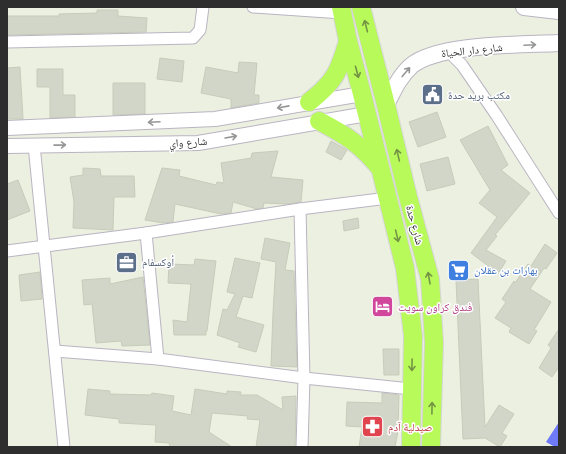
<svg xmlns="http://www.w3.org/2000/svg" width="566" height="454" font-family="Mulish,'Noto Naskh Arabic',sans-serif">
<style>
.water{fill:#6e7af7}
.building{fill:#d2d6c8;stroke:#c6ccb9}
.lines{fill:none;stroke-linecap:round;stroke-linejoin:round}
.minor-casing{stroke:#bab4c2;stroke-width:13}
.tertiary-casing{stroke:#bab4c2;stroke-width:16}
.secondary-casing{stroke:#bab4c2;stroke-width:18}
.primary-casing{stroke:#d5d5d5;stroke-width:20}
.minor{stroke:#fff;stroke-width:11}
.tertiary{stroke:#fff;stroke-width:14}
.secondary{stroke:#fff;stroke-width:16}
.primary{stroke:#b9fa5b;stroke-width:18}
.oneway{stroke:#749444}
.oneway2{stroke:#969696}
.labels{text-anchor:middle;stroke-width:3;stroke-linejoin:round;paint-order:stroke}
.street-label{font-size:11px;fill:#2e2e2e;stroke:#fff}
.service-label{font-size:11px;fill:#4e5e75;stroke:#fff;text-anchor:start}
.shop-label{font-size:11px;fill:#366cbe;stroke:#fff;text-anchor:start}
.hotel-label{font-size:11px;fill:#b23c85;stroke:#fff;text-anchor:start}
.health-label{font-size:11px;fill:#be3a42;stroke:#fff;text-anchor:start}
</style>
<rect width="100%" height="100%" fill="#ecf0e0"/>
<polygon class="water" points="559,422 559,447 555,447 546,442"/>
<g class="building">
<polygon points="97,10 118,10 118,16 147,18 146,32 7,35 7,16 59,16 59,14 97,13"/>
<polygon points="160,58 184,61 182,82 157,79"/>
<polygon points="239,62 257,63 254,95 259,95 259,103 231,108 231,99 201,93 206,67 238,73"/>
<polygon points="20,67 23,119 7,119 7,68"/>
<polygon points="37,69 63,69 63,95 75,95 75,117 50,118 50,87 37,87"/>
<polygon points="113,83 145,83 145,114 113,115"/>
<polygon points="437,112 446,137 418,147 409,122"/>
<polygon points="488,126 508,165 501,170 530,193 495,235 497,236 486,250 506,261 498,274 486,266 487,265 471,253 497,217 479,203 490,190 460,140"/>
<polygon points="331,141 347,150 341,160 326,152"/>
<polygon points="278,151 271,177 303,180 301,202 286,204 264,203 263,208 257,209 233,202 231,213 221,214 175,204 173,222 163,223 145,220 162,168 180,170 179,176 216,185 217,182 224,183 221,163 251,158 252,153"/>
<polygon points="448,157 455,184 427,191 420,164"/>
<polygon points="83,168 100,169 101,176 134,176 135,197 114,197 113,230 73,228 74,202 70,177 83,175"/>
<polygon points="18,180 30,211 7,220 7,184"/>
<polygon points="358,218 359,228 344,231 343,221"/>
<polygon points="265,238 290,243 285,270 294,271 297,367 271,366 273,313 276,262 261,259"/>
<polygon points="545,244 557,253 546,269 544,268 530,289 551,302 534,330 537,331 529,344 509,332 511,328 495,318 506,302 502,299 514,281 515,283 528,264 531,266"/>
<polygon points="235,258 260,263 252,298 243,296 236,317 264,325 256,352 238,347 240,343 217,335 223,309 227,310 235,294 227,292"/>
<polygon points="195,259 216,261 207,331 206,331 206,335 174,335 173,320 187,322 191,284 168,283 169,264 194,265"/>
<polygon points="40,272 42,299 21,301 19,275"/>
<polygon points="143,277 150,345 122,346 121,341 96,343 92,304 84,305 82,280 110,278 110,284"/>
<polygon points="478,279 485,427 499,405 514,414 502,433 507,436 500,447 485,438 463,439 456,280"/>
<polygon points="559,329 559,367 552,377 539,368 551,348 548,345"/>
<polygon points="383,349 399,349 399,375 384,375"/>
<polygon points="88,389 110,391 110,394 151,395 152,393 174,396 172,411 191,415 195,389 227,394 227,391 241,392 240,395 257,395 283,410 282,397 296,396 295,447 256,447 260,420 247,419 248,416 212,413 209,432 232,447 170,447 169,443 155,442 156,425 119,423 119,419 85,415"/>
<polygon points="382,393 399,395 398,431 395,447 359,447 362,427 346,426 347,402 382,403"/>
</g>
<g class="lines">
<defs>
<g id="minor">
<polyline points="253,7 342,13"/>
<polyline points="7,42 193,38 200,30 203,7"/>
<polyline points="448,51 462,65 497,116 559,213"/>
<polyline points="34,145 64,447"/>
<polyline points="300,209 304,378 302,447"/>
<polyline points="146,233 158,359"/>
<polyline points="7,251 146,233 300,209 388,198"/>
<polyline points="55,351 158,359 304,378 411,389"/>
</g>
<g id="tertiary">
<polyline points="7,128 215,119 362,94"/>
<polyline points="7,146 198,143 367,114"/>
</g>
<g id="secondary">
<polyline points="524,7 559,11"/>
<path d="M386,105c7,-14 13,-28 25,-39 27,-23 112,-21 148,-23"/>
</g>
<g id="primary">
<polyline points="341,7 348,41 362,94 405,268 413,336 411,447"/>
<polyline points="361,7 386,105 407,193 430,279 434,343 431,447"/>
<path d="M309,102c26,-20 30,-31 39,-61"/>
<path d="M319,121c27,14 42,24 61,47"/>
</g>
</defs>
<use href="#minor" class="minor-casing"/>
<use href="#tertiary" class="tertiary-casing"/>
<use href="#secondary" class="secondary-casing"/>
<use href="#primary" class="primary-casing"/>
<use href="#minor" class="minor"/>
<use href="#tertiary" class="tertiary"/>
<use href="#secondary" class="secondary"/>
<use href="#primary" class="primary"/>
</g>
<defs><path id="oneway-shaft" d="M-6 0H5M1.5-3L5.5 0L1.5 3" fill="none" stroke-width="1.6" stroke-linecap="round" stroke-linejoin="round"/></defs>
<g class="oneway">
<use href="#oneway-shaft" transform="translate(366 26) rotate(-104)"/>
<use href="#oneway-shaft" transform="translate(357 72) rotate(75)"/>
<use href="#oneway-shaft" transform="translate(398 155) rotate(-103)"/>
<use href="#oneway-shaft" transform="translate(397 236) rotate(77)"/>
<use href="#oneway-shaft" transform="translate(429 278) rotate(-100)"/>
<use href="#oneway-shaft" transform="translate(412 365) rotate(91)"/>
<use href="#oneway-shaft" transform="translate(432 408) rotate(-89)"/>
</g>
<g class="oneway2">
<use href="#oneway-shaft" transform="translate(530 45) rotate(-3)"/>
<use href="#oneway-shaft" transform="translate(406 72) rotate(-50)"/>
<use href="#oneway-shaft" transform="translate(283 107) rotate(169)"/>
<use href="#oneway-shaft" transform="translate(154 122) rotate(177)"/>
<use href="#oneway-shaft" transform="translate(231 137) rotate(-10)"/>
<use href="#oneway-shaft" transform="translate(60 145) rotate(-1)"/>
</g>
<defs>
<symbol id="civic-square" viewBox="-11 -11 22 22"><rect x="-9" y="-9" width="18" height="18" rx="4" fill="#5c6f8a" stroke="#fff"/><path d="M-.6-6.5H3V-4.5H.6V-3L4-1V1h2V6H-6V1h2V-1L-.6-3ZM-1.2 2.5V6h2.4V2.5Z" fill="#fff"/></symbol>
<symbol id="office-square" viewBox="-11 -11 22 22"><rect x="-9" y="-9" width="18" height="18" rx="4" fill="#5c6f8a" stroke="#fff"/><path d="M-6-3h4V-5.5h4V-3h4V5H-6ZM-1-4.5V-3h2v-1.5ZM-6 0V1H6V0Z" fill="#fff"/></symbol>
<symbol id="supermarket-square" viewBox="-11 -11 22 22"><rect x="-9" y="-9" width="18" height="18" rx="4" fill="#3f7fe0" stroke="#fff"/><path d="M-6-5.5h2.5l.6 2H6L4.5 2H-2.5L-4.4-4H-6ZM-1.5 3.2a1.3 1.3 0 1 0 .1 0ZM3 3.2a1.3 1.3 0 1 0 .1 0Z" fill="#fff"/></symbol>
<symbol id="hotel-square" viewBox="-11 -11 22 22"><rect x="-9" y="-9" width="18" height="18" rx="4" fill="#d1479c" stroke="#fff"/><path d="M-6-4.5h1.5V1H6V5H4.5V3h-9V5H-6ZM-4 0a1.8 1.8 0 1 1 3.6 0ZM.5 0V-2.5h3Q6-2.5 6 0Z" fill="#fff"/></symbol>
<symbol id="pharmacy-square" viewBox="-11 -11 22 22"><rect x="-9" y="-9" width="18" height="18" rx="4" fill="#e0444e" stroke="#fff"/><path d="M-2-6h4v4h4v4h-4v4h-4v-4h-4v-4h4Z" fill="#fff"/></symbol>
</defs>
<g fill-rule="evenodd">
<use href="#civic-square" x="420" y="82" width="25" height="25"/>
<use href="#office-square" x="114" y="250" width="25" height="25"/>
<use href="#supermarket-square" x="446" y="258" width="25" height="25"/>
<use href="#hotel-square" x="370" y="294" width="25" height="25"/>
<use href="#pharmacy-square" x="360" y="414" width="25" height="25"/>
</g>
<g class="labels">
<g class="street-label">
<text transform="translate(472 50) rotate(-6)" y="4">شارع دار الحياة</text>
<text transform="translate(188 142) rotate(-4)" y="4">شارع واي</text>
<text transform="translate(415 225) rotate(75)" y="4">شارع حدة</text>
</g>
<g class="service-label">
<text x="448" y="99">مكتب بريد حدة</text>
<text x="142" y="266">أوكسفام</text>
</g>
<g class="shop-label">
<text x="474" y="274">بهارات بن عقلان</text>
</g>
<g class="hotel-label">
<text x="398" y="311">فندق كراون سويت</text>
</g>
<g class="health-label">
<text x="388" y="431">صيدلية آدم</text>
</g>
</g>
<rect width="566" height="454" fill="none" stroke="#2e2e2e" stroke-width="16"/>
</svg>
